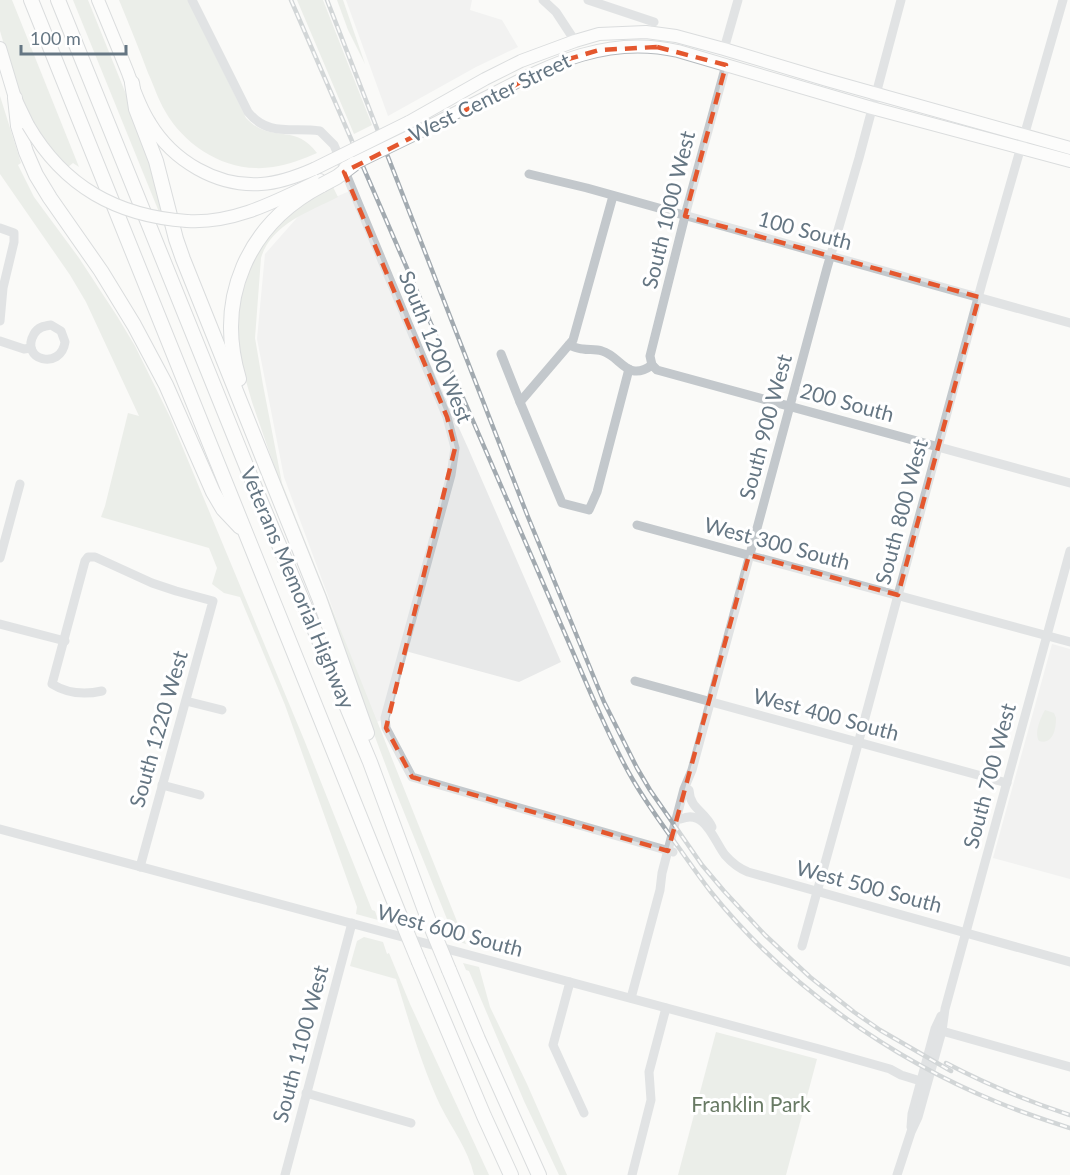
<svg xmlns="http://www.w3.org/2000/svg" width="1070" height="1175" font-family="Lato,sans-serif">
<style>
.built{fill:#e8e9e9}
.green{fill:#dadfd7}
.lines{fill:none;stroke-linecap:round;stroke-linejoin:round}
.major-casing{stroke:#b5babe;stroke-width:14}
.highway-casing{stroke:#b4b9bd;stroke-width:16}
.minor{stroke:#c3c8cc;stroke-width:9}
.major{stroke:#fff;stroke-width:12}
.highway{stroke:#fff;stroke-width:14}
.rail-casing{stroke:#a2aab0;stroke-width:4.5}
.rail{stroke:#fff;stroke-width:2;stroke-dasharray:7;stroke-linecap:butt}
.major-bridge-casing{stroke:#b5babe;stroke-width:14;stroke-linecap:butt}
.highway-bridge-casing{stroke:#b4b9bd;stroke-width:16;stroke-linecap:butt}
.major-bridge{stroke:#fff;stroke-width:12}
.highway-bridge{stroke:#fff;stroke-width:14}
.marked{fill:none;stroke:#e4572e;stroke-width:4.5;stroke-dasharray:12 8;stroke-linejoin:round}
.labels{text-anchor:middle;stroke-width:6;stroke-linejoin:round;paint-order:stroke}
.street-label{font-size:21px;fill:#657683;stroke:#fff}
.park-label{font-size:21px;fill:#687a64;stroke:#fff}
</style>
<rect width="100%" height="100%" fill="#fafaf8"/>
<g class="built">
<polygon points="346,0 472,0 470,10 502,20 518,47 476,67 388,116"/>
<polygon points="352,190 468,448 561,662 519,682 409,652 403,648 385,718 375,723 284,477 257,339 265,254 303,211"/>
<polygon points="1052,644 1070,649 1070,879 993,858"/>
</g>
<g class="green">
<polygon points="0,0 12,0 79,167 73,163 68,167 55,154 35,128 16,85 0,31"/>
<polygon points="73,0 88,0 134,114 149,154 165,212 159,212"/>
<path d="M119,0h69l58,118c25,27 48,4 71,35 -14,6 -29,12 -44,14 -44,7 -87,-19 -108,-56 -7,-12 -11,-25 -17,-38 -9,-24 -19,-49 -29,-73z"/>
<polygon points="297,0 323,0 372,125 354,134"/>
<polygon points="337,0 343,0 365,64 348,30"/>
<polygon points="0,96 21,163 18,165 34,197 79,258 117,316 135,346 170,417 305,742 372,910 375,911 378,920 356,914 357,907 285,705 240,597 224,593 212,584 217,568 209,548 101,517 105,506 128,413 139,416 86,302 70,275 0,174"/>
<path d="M332,185l6,12c-29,15 -67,27 -77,61l-6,80 8,47 19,98 184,461 -13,-4 -4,-10 2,-1 -56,-139 -112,-298 -31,-90 -12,-42 -3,-23 2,-35 16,-47 31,-40z"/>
<path d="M1045,710l9,3 2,5c0,11 -3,27 -17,23 -5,-8 1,-22 6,-31z"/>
<path d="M364,937l19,5 4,12 2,-1 21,51 79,171h-15c-6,-26 -22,-46 -34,-70 -19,-41 -31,-84 -44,-126l-46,-13 7,-25z"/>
<polygon points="463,963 479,967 490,1007 527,1084 567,1175 559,1175 524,1101 469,971 466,970"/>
<polygon points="716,1032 817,1059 786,1175 678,1175"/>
</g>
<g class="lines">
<defs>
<g id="major">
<path d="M98,0c10,24 20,48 30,73 6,17 12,35 22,50 23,38 67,64 111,61 18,-1 37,-8 53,-15"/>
<polyline points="0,48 15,98 28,125"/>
<polyline points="409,122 485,79 521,61 575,41 599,34 646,32 676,36 724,49 827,80 1070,148"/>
<path d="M415,134c26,-14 52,-27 78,-40 60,-31 115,-59 185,-43l194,57 198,53"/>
<path d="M187,221c48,3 91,-21 133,-41"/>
</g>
<g id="highway">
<polyline points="31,0 400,916"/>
<polyline points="58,0 256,490 370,762 430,924"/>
<polyline points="132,83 136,109 156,161 176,239 183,259 319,598 367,733"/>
<polyline points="15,98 18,126 26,152 36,175 50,198 101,271 134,325 166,385 213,492 223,509 240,527"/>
<path d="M239,379c-24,-80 8,-155 83,-194"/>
<polyline points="419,962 484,1116 511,1175"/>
<polyline points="449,970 478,1039 539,1175"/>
</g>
</defs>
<use href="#major" class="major-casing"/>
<use href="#highway" class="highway-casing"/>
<g class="minor">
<path d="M192,0l56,112c20,25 44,15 72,19l14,14 113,272 8,31 -4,27 -66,243 1,10 26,49 261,75"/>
<polyline points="543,0 556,12 575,41"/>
<polyline points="588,0 654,22"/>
<polyline points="724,49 738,0"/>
<polyline points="529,174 587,188 1070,323"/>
<polyline points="613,196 573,340 520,402 562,503 589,510 597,492 629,369"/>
<polyline points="0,228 14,233 14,242 3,288 0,321"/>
<path d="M51,325l10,6 4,11c-4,29 -46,18 -31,-8 4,-7 10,-8 17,-9z"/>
<polyline points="0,341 24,349 31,348"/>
<path d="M569,345c5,2 9,4 14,4 6,1 13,0 19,2 19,5 25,32 50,14"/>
<polyline points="501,354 520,402"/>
<polyline points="652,365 657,370 1070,483"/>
<polyline points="652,365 650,356 687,208 726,65"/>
<polyline points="637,525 1070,642"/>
<polyline points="0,558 20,484"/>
<polyline points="0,624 65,641"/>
<polyline points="635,681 1007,783"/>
<path d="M102,691c-18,4 -34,3 -50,-7l33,-123 3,-4h7l57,26 24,8 37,10 -73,266"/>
<polyline points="186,701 222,710"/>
<polyline points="162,785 200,795"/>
<path d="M689,790c1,19 16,21 23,37"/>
<path d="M681,819c24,-11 33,22 44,36 7,8 13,13 23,17l322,90"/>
<polyline points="0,829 823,1050 890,1069 901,1075 927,1083"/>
<polyline points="802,946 855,755 982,283 1063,0"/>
<polyline points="570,982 553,1045 584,1113"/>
<polyline points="631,998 660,890 662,873 684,789 692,770 827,268 859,158 901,0"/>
<polyline points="942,1031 1070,1067"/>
<polyline points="306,1093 411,1123"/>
<polyline points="911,1127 912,1114 935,1029 941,1016"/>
<polyline points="285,1175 352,923"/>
<polyline points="632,1175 651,1100 649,1072 666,1008"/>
<polyline points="897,1175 911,1132 918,1117 942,1031 945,1009 963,943 1070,551"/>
</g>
<use href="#major" class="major"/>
<use href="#highway" class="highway"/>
<defs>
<g id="rail">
<path d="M291,0l300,694c13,29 26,59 42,86 14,24 30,46 46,68 10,14 21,30 32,44 73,91 178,166 286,210 24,10 48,18 73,26"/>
<polyline points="327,0 528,517 604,702 637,768 650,790 702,865 724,891 765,935 810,977 854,1012 880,1030 951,1071"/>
<path d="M946,1063c40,21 81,38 124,52"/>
</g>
</defs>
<use href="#rail" class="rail-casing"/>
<use href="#rail" class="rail"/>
<defs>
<g id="major-bridge">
<path d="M28,125c36,62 89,91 159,96"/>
<polyline points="345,168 415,134"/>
<polyline points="314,169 409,122"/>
</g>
<g id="highway-bridge">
<polyline points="322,185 337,177 354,164"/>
<polyline points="400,916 419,962"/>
<polyline points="430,924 449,970"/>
</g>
</defs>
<use href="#major-bridge" class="major-bridge-casing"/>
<use href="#highway-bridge" class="highway-bridge-casing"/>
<use href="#major-bridge" class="major-bridge"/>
<use href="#highway-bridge" class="highway-bridge"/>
</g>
<path d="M0 0H1070V1175H0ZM657,47l69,18 -41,151 294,81 -81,298 -149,-40 -81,296 -256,-74 -26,-49 69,-280 -8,-31 -103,-245 218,-111 37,-11z" fill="#fafaf8" fill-opacity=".55" fill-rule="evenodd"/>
<path class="marked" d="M657,47l69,18 -41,151 294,81 -81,298 -149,-40 -81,296 -256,-74 -26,-49 69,-280 -8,-31 -103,-245 218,-111 37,-11z"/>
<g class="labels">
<g class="street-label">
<text transform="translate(490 98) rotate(-26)" y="7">West Center Street</text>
<text transform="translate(669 210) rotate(-76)" y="7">South 1000 West</text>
<text transform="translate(805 231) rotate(15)" y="7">100 South</text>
<text transform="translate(435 347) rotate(68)" y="7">South 1200 West</text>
<text transform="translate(847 403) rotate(15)" y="7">200 South</text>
<text transform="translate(766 427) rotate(-75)" y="7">South 900 West</text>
<text transform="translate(902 512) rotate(-75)" y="7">South 800 West</text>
<text transform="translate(777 544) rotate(15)" y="7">West 300 South</text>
<text transform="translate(297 588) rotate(67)" y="7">Veterans Memorial Highway</text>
<text transform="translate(826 715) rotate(15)" y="7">West 400 South</text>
<text transform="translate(159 729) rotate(-74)" y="7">South 1220 West</text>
<text transform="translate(990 776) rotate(-75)" y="7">South 700 West</text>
<text transform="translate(869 887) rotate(15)" y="7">West 500 South</text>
<text transform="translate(450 931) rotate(15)" y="7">West 600 South</text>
<text transform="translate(301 1044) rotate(-75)" y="7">South 1100 West</text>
</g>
<g class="park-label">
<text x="751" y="1112">Franklin Park</text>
</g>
</g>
<path d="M21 45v9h105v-9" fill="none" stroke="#657683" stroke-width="3"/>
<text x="30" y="45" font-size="18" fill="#657683" stroke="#ffffff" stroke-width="4.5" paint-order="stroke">100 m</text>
</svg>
